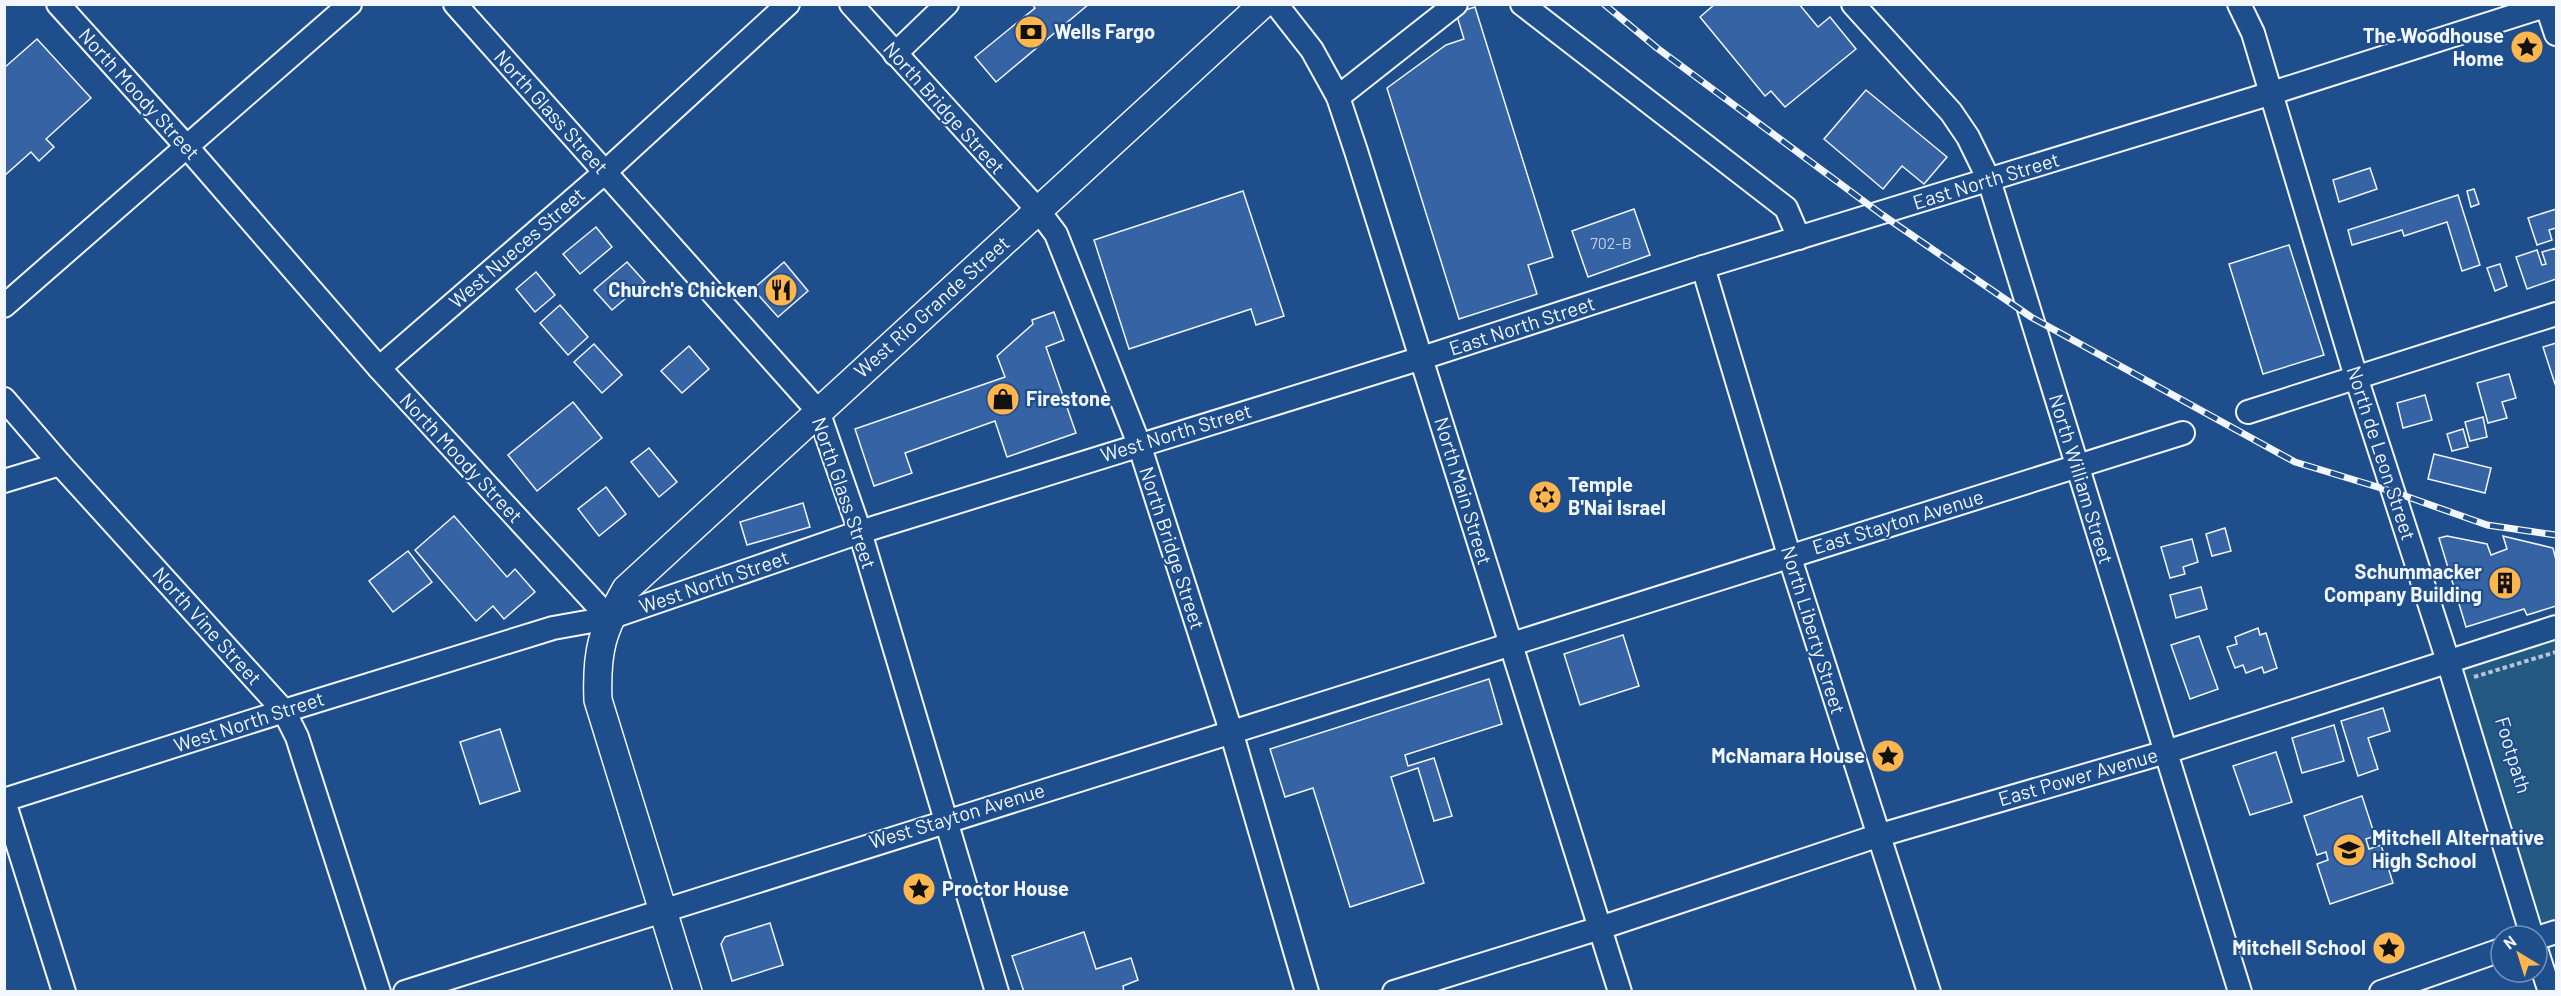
<svg xmlns="http://www.w3.org/2000/svg" width="2561" height="996" font-family="Barlow,sans-serif">
<style>
.green{fill:#245a82;stroke:#a8bbd7;stroke-width:1.5}
.building{fill:#3563a3;stroke:#f2f6ff;stroke-width:1.5}
.lines{fill:none;stroke-linecap:round;stroke-linejoin:round}
.minor-casing{stroke:#f2f6ff;stroke-width:26}
.major-casing{stroke:#f2f6ff;stroke-width:30}
.path{stroke:#b3c4dc;stroke-width:4;stroke-dasharray:4.5 3;stroke-linecap:butt}
.minor{stroke:#1f4e8c;stroke-width:22}
.major{stroke:#1f4e8c;stroke-width:27}
.rail-casing{stroke:#f2f6ff;stroke-width:7}
.rail{stroke:#1f4e8c;stroke-width:4.5;stroke-dasharray:14;stroke-linecap:butt}
.labels{text-anchor:middle;stroke-width:4.5;stroke-linejoin:round;paint-order:stroke}
.number-label{font-size:16px;fill:#c3d1e8}
.poi-label{font-size:20px;font-weight:bold;fill:#f2f6ff;stroke:#1f4e8c;text-anchor:start}
.street-label{font-size:20px;fill:#f2f6ff;stroke:#1f4e8c}
</style>
<rect width="100%" height="100%" fill="#1f4e8c"/>
<polygon class="green" points="2556,631 2556,928 2536,934 2453,663"/>
<g class="building">
<polygon points="1032,4 1089,4 996,82 975,57 1035,8"/>
<polygon points="1715,4 1799,4 1818,27 1830,17 1856,49 1785,107 1771,91 1765,96 1700,17"/>
<polygon points="1475,7 1553,257 1528,265 1537,294 1459,319 1387,88 1446,45 1464,39 1456,13"/>
<polygon points="37,39 91,98 46,139 54,147 39,161 31,152 4,176 4,68"/>
<polygon points="1866,90 1947,157 1924,184 1902,166 1883,189 1824,139"/>
<polygon points="2370,168 2377,189 2339,202 2333,180"/>
<polygon points="2474,189 2479,204 2471,207 2467,191"/>
<polygon points="1243,191 1284,316 1256,325 1251,309 1129,349 1094,240"/>
<polygon points="2458,195 2480,265 2462,271 2447,222 2404,236 2402,230 2352,245 2348,230"/>
<polygon points="1634,209 1650,255 1588,277 1572,231"/>
<polygon points="2556,209 2556,228 2549,230 2552,240 2537,245 2528,218"/>
<polygon points="596,227 612,247 580,274 563,254"/>
<polygon points="2289,245 2324,355 2263,374 2229,264"/>
<polygon points="2556,248 2556,279 2527,289 2516,257 2537,250 2542,265 2546,264 2542,252"/>
<polygon points="627,262 645,282 612,310 594,290"/>
<polygon points="784,262 808,291 778,317 753,289"/>
<polygon points="2500,264 2507,286 2495,291 2487,268"/>
<polygon points="536,272 555,295 535,312 516,289"/>
<polygon points="560,305 588,337 568,355 540,323"/>
<polygon points="1054,312 1064,340 1046,347 1076,433 1007,457 995,421 905,453 912,473 874,486 855,429 1005,377 997,356 1033,324 1032,320"/>
<polygon points="2556,343 2556,383 2555,384 2543,347"/>
<polygon points="594,344 622,375 602,393 574,362"/>
<polygon points="689,346 709,369 682,393 661,371"/>
<polygon points="2509,374 2516,398 2502,402 2507,418 2488,423 2477,383"/>
<polygon points="2425,395 2432,420 2403,428 2397,403"/>
<polygon points="573,402 602,438 537,491 508,455"/>
<polygon points="2483,417 2487,437 2470,441 2465,422"/>
<polygon points="2463,429 2468,447 2452,451 2447,434"/>
<polygon points="649,448 677,482 659,497 631,462"/>
<polygon points="2434,454 2491,468 2485,493 2428,479"/>
<polygon points="606,487 626,514 599,536 578,509"/>
<polygon points="803,503 810,527 747,545 740,522"/>
<polygon points="454,516 507,577 515,569 535,592 504,619 493,606 476,621 415,550"/>
<polygon points="2225,528 2231,551 2212,556 2206,534"/>
<polygon points="2447,536 2487,544 2491,555 2507,549 2503,536 2553,548 2556,560 2556,606 2527,615 2524,609 2466,627 2439,538"/>
<polygon points="2192,539 2198,562 2183,567 2185,574 2170,578 2161,547"/>
<polygon points="408,551 432,582 393,612 369,581"/>
<polygon points="2201,587 2207,609 2176,618 2170,595"/>
<polygon points="2258,628 2260,635 2266,633 2277,668 2264,673 2262,667 2246,673 2243,665 2235,668 2227,647 2237,644 2235,637"/>
<polygon points="1623,635 1639,686 1580,705 1564,654"/>
<polygon points="2199,636 2218,689 2190,699 2171,645"/>
<polygon points="1489,679 1502,724 1405,755 1408,766 1434,758 1452,816 1434,821 1418,768 1391,777 1424,883 1350,907 1313,788 1285,797 1270,749"/>
<polygon points="2383,708 2390,731 2368,738 2378,769 2358,776 2341,721"/>
<polygon points="2334,725 2344,761 2302,773 2292,738"/>
<polygon points="500,729 520,791 480,804 460,742"/>
<polygon points="2276,752 2292,802 2250,815 2233,766"/>
<polygon points="2362,796 2375,836 2366,839 2369,849 2381,845 2393,883 2330,904 2317,864 2328,860 2326,852 2317,855 2304,816"/>
<polygon points="770,923 783,965 732,981 721,944 725,937"/>
<polygon points="1084,932 1096,969 1131,958 1138,980 1123,986 1124,992 1024,992 1012,956"/>
</g>
<g class="lines">
<defs>
<g id="minor">
<polyline points="58,4 187,147 379,368 609,618"/>
<polyline points="455,4 818,411 860,532 997,992"/>
<polyline points="851,4 1038,210 1056,234 1139,444 1231,731 1307,992"/>
<polyline points="1276,4 1312,50 1338,97 1356,151 1620,992"/>
<polyline points="1522,4 1786,208 1799,238"/>
<polyline points="1853,4 1951,112 1968,137 1989,180 2240,992"/>
<polyline points="2239,4 2253,33 2356,377 2448,661 2532,936"/>
<polyline points="2546,4 2556,34"/>
<polyline points="895,54 947,4"/>
<polyline points="1338,97 1456,4"/>
<polyline points="1703,267 1789,555 1929,992"/>
<polyline points="4,306 350,4"/>
<polyline points="379,368 604,173 788,4"/>
<polyline points="4,399 60,464 284,711 297,737 379,992"/>
<polyline points="2248,412 2556,314"/>
<polyline points="4,481 60,464"/>
<polyline points="4,800 284,711 553,628 609,618 860,532 1422,358 1703,267 2272,93 2551,4"/>
<polyline points="4,801 64,992"/>
<polyline points="2537,938 2556,932"/>
<polyline points="2537,952 2550,992"/>
<polyline points="405,992 2183,433"/>
<polyline points="1394,992 1600,928 1877,836 2166,752 2556,627"/>
<polyline points="2381,992 2501,950"/>
</g>
<path id="major" d="M688,992l-90,-292c-2,-49 4,-69 28,-111l637,-585"/>
</defs>
<use href="#minor" class="minor-casing"/>
<use href="#major" class="major-casing"/>
<polyline class="path" points="2474,677 2556,652"/>
<use href="#minor" class="minor"/>
<use href="#major" class="major"/>
<defs>
<polyline id="rail" points="1604,4 1657,48 1881,214 2031,317 2295,462 2394,492 2487,525 2556,535"/>
</defs>
<use href="#rail" class="rail-casing"/>
<use href="#rail" class="rail"/>
</g>
<defs>
<symbol id="bank-disc" viewBox="-11 -11 22 22"><circle r="9.5" fill="#ffb74d" stroke="#1f4e8c"/><path d="M-6-4H6V4H-6ZM0-2.3a2.3 2.3 0 1 0 0 4.6a2.3 2.3 0 1 0 0-4.6Z" fill="#111"/></symbol>
<symbol id="sight-disc" viewBox="-11 -11 22 22"><circle r="9.5" fill="#ffb74d" stroke="#1f4e8c"/><path d="M0-6L1.8-2.2L6-1.7L2.9 1.2L3.7 5.4L0 3.3L-3.7 5.4L-2.9 1.2L-6-1.7L-1.8-2.2Z" fill="#111"/></symbol>
<symbol id="restaurant-disc" viewBox="-11 -11 22 22"><circle r="9.5" fill="#ffb74d" stroke="#1f4e8c"/><path d="M-5-6h1v4h1v-4h1v4h1v-4h1v5L-1.5 .5V6h-2V.5L-5-1ZM5-6V6H3V1.5H1.5Q1.5-4 5-6Z" fill="#111"/></symbol>
<symbol id="shop-disc" viewBox="-11 -11 22 22"><circle r="9.5" fill="#ffb74d" stroke="#1f4e8c"/><path d="M-5-2.5h2.3a2.7 3.5 0 0 1 5.4 0H5L5.5 6h-11ZM-1.5-2.5h3a1.5 2.3 0 0 0-3 0Z" fill="#111"/></symbol>
<symbol id="synagogue-disc" viewBox="-11 -11 22 22"><circle r="9.5" fill="#ffb74d" stroke="#1f4e8c"/><path d="M0-6.5L5.6 3.2H-5.6ZM0 6.5L5.6-3.2H-5.6Z" fill="#111"/></symbol>
<symbol id="building-disc" viewBox="-11 -11 22 22"><circle r="9.5" fill="#ffb74d" stroke="#1f4e8c"/><path d="M-4-6H4V6H1V3H-1V6H-4ZM-2.5-4.3h1.7v1.8h-1.7ZM.8-4.3h1.7v1.8H.8ZM-2.5-1h1.7V.8h-1.7ZM.8-1h1.7V.8H.8Z" fill="#111"/></symbol>
<symbol id="school-disc" viewBox="-11 -11 22 22"><circle r="9.5" fill="#ffb74d" stroke="#1f4e8c"/><path d="M0-5L7-2L0 1L-7-2ZM-4 1L0 2.5L4 1V4Q0 6-4 4Z" fill="#111"/></symbol>
</defs>
<g fill-rule="evenodd">
<use href="#bank-disc" x="1012" y="13" width="38" height="38"/>
<use href="#sight-disc" x="2508" y="28" width="38" height="38"/>
<use href="#restaurant-disc" x="762" y="271" width="38" height="38"/>
<use href="#shop-disc" x="984" y="380" width="38" height="38"/>
<use href="#synagogue-disc" x="1526" y="478" width="38" height="38"/>
<use href="#building-disc" x="2486" y="564" width="38" height="38"/>
<use href="#sight-disc" x="1869" y="737" width="38" height="38"/>
<use href="#school-disc" x="2330" y="831" width="38" height="38"/>
<use href="#sight-disc" x="900" y="870" width="38" height="38"/>
<use href="#sight-disc" x="2370" y="929" width="38" height="38"/>
</g>
<g class="labels">
<g class="number-label">
<text x="1611" y="249">702-B</text>
</g>
<g class="poi-label">
<text x="1054" y="39">Wells Fargo</text>
<text x="2504" y="43" text-anchor="end">The Woodhouse<tspan x="2504" dy="23">Home</tspan></text>
<text x="758" y="297" text-anchor="end">Church's Chicken</text>
<text x="1026" y="406">Firestone</text>
<text x="1568" y="492">Temple<tspan x="1568" dy="23">B'Nai Israel</tspan></text>
<text x="2482" y="579" text-anchor="end">Schummacker<tspan x="2482" dy="23">Company Building</tspan></text>
<text x="1865" y="763" text-anchor="end">McNamara House</text>
<text x="2372" y="845">Mitchell Alternative<tspan x="2372" dy="23">High School</tspan></text>
<text x="942" y="896">Proctor House</text>
<text x="2366" y="955" text-anchor="end">Mitchell School</text>
</g>
<g class="street-label">
<text transform="translate(139 94) rotate(48)" y="7">North Moody Street</text>
<text transform="translate(944 108) rotate(48)" y="7">North Bridge Street</text>
<text transform="translate(551 112) rotate(48)" y="7">North Glass Street</text>
<text transform="translate(1986 181) rotate(-17)" y="7">East North Street</text>
<text transform="translate(517 248) rotate(-41)" y="7">West Nueces Street</text>
<text transform="translate(932 307) rotate(-42)" y="7">West Rio Grande Street</text>
<text transform="translate(1522 326) rotate(-18)" y="7">East North Street</text>
<text transform="translate(1176 433) rotate(-17)" y="7">West North Street</text>
<text transform="translate(2381 453) rotate(72)" y="7">North de Leon Street</text>
<text transform="translate(461 458) rotate(47)" y="7">North Moody Street</text>
<text transform="translate(2081 479) rotate(73)" y="7">North William Street</text>
<text transform="translate(1463 491) rotate(73)" y="7">North Main Street</text>
<text transform="translate(844 493) rotate(71)" y="7">North Glass Street</text>
<text transform="translate(1898 522) rotate(-17)" y="7">East Stayton Avenue</text>
<text transform="translate(1172 548) rotate(72)" y="7">North Bridge Street</text>
<text transform="translate(714 582) rotate(-19)" y="7">West North Street</text>
<text transform="translate(207 626) rotate(48)" y="7">North Vine Street</text>
<text transform="translate(1813 630) rotate(73)" y="7">North Liberty Street</text>
<text transform="translate(249 722) rotate(-18)" y="7">West North Street</text>
<text transform="translate(2513 755) rotate(73)" y="7">Footpath</text>
<text transform="translate(2078 777) rotate(-16)" y="7">East Power Avenue</text>
<text transform="translate(957 816) rotate(-17)" y="7">West Stayton Avenue</text>
</g>
</g>
<rect width="2561" height="996" fill="none" stroke="#f2f6ff" stroke-width="12"/>
<g transform="translate(2519 954) rotate(322)"><circle r="28" fill="#1f4e8c" stroke="#7391ba" stroke-width="1.5"/>
<path d="M0-4.5L10 22L0 15L-10 22Z" fill="#ffb74d"/>
<text y="-9" font-size="16" font-weight="bold" text-anchor="middle" fill="#f2f6ff">N</text>
</g>
</svg>
